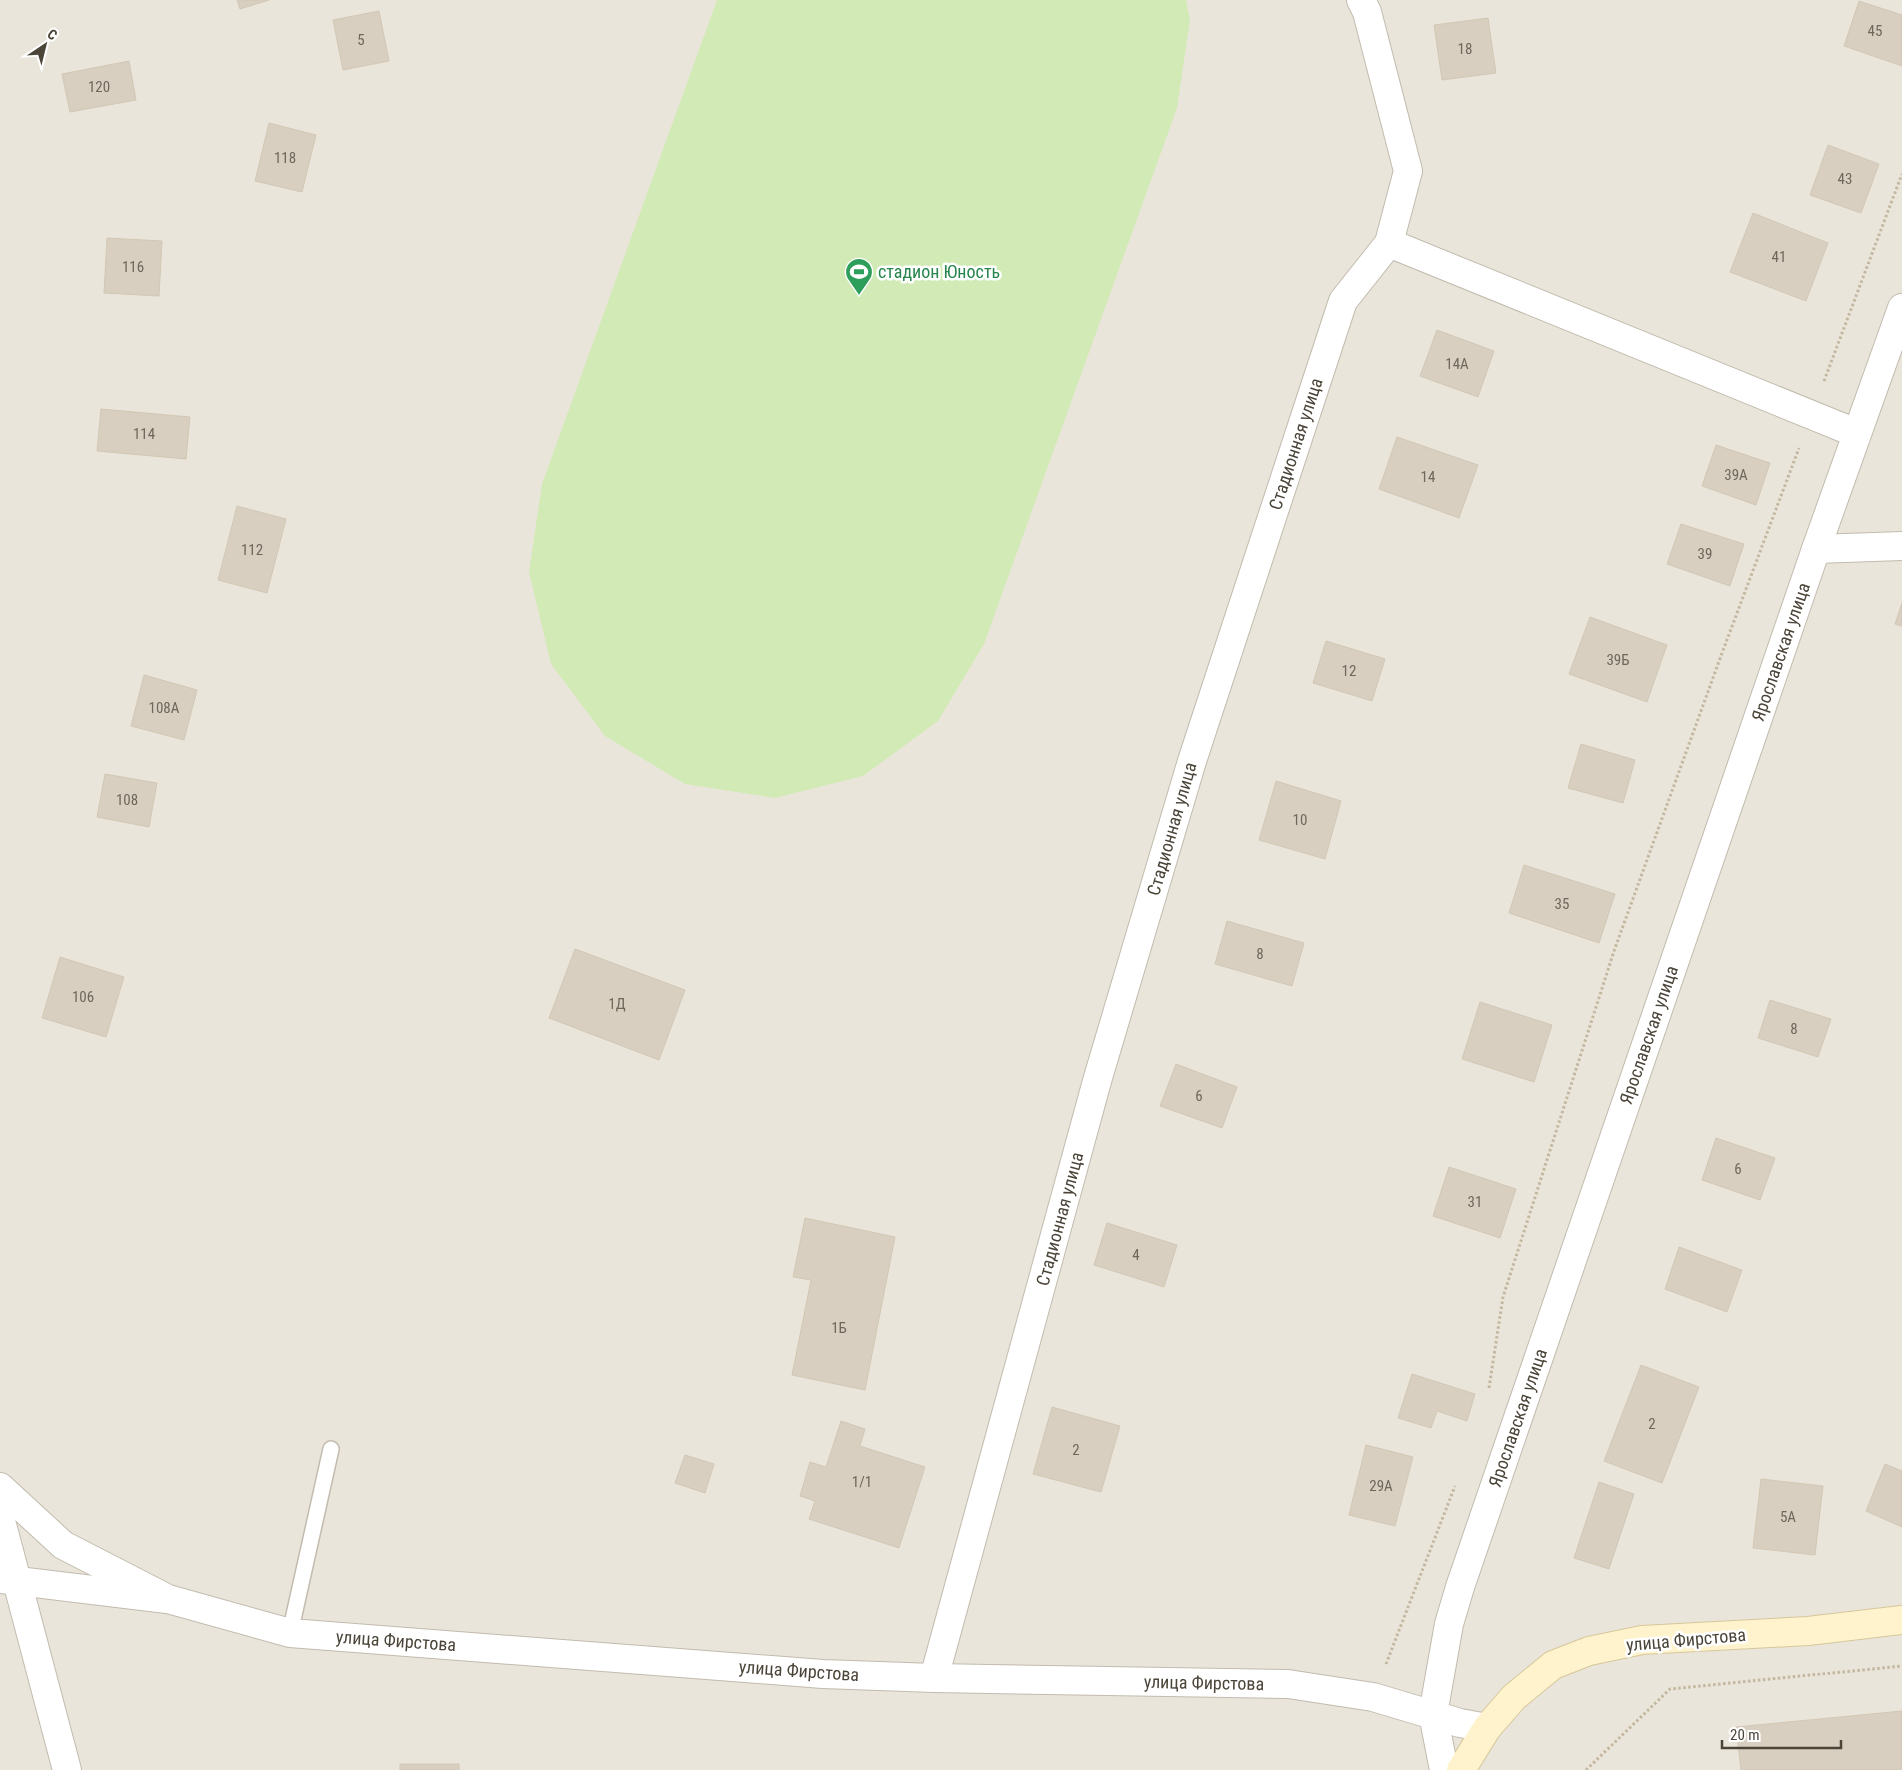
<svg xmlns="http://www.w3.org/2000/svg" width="1902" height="1770" font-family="'Roboto Condensed',sans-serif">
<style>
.residential{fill:#eae5da}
.pitch{fill:#d2eab5}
.building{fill:#d8cfc1;stroke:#d3c7b4}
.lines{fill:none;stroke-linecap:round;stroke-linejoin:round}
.service-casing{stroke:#c2bbae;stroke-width:18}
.minor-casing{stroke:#c2bbae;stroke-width:30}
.tertiary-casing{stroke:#c2bbae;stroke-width:30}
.secondary-casing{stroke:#d6c79b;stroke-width:30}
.path{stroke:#c4b79f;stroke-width:3;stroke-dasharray:2.5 2.5;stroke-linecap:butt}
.service{stroke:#fff;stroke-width:15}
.minor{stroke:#fff;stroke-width:28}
.tertiary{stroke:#fff;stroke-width:28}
.secondary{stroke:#fff3cd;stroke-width:28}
.labels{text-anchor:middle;stroke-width:5;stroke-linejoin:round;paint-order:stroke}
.number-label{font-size:15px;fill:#6e675b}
.leisure-label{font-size:18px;fill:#27864d;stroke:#fff;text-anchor:start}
.street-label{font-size:18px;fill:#4b4439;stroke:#fff}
</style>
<rect width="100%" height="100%" fill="#f6f3ec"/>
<rect class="residential" x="0" y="0" width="1902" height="1770"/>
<polygon class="pitch" points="717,0 1186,0 1190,20 1177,108 984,644 938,721 863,776 775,798 685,784 605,736 551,664 529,572 542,484"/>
<g class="building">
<polygon points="237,0 269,0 240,9"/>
<polygon points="1859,1 1902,15 1902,66 1844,46"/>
<polygon points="379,11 389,61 343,70 333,20"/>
<polygon points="1488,18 1496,73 1442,80 1434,25"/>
<polygon points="129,61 136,100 70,112 62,74"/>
<polygon points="269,123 316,135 302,192 255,181"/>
<polygon points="1828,145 1879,164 1861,213 1810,195"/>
<polygon points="1753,213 1828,243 1806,301 1730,272"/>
<polygon points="107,238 162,241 159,296 104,293"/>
<polygon points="1437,330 1494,351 1478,397 1420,376"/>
<polygon points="101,409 190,417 186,459 97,451"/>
<polygon points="1397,437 1478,465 1459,518 1379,489"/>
<polygon points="1716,445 1770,463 1756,505 1702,486"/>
<polygon points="237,506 286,519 267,593 218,580"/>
<polygon points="1681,524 1744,544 1730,586 1667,564"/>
<polygon points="1902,603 1902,626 1895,624"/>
<polygon points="1590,617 1667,645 1647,702 1569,674"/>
<polygon points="1326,641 1385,659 1372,701 1313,683"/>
<polygon points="144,675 197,690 184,740 131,726"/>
<polygon points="1581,744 1635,760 1623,803 1568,788"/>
<polygon points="105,774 157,783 149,827 97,817"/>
<polygon points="1276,781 1341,801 1325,859 1259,840"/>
<polygon points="1524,865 1615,894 1599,943 1509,913"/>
<polygon points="1227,921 1304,943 1292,986 1215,964"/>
<polygon points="575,949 685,990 659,1060 549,1018"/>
<polygon points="60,957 124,977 106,1037 42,1018"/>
<polygon points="1770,1000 1831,1019 1818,1057 1758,1038"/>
<polygon points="1480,1002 1552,1025 1534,1082 1462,1059"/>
<polygon points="1176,1064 1237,1087 1222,1128 1160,1106"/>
<polygon points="1716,1138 1775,1158 1760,1200 1702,1180"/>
<polygon points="1449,1167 1516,1189 1500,1238 1433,1216"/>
<polygon points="805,1218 895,1237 865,1390 792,1375 811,1280 793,1277"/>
<polygon points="1107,1223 1177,1245 1164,1287 1094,1265"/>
<polygon points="1679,1247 1742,1270 1727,1312 1665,1289"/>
<polygon points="1641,1365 1699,1387 1662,1483 1604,1461"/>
<polygon points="1412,1374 1475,1394 1467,1421 1437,1411 1431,1428 1398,1418"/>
<polygon points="1052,1407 1120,1426 1101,1492 1033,1474"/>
<polygon points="841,1421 865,1429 860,1446 925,1467 899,1548 809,1519 815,1501 800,1496 810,1462 826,1467"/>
<polygon points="1366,1445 1413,1457 1395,1526 1349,1515"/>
<polygon points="685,1455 714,1464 705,1493 675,1483"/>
<polygon points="1885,1464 1902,1471 1902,1527 1866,1511"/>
<polygon points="1761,1479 1823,1486 1815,1555 1753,1548"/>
<polygon points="1599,1482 1634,1494 1609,1569 1574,1558"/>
<polygon points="1902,1711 1902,1770 1741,1770 1736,1727"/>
<rect x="400" y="1764" width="59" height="6"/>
</g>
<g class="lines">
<defs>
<polyline id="service" points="290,1633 331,1449"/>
<g id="minor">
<polyline points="1389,243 1856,433"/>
<polyline points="1816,549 1902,546"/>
<polyline points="0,1517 67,1770"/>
<polyline points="1,1579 167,1599"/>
<polyline points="934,1678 1097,1081 1192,761 1343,301 1389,243 1408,171 1367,12 1361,0"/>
</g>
<g id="tertiary">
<polyline points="0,1487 63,1545 168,1599 290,1633 823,1674 934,1678 1288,1684 1373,1697 1460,1723 1487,1728"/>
<polyline points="1444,1770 1433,1714 1449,1624 1460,1587 1816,549 1902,308"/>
</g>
<polyline id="secondary" points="1461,1770 1487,1728 1514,1697 1553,1665 1589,1651 1642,1640 1808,1631 1902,1620"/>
</defs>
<use href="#service" class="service-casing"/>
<use href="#minor" class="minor-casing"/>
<use href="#tertiary" class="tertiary-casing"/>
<use href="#secondary" class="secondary-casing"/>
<g class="path">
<polyline points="1824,381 1902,174"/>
<polyline points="1489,1388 1503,1297 1614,951 1722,653 1799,448"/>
<polyline points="1386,1664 1455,1486"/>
<polyline points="1586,1770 1670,1689 1902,1666"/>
</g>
<use href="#service" class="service"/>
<use href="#minor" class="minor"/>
<use href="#tertiary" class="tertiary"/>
<use href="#secondary" class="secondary"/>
</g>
<defs>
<symbol id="stadium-pin" viewBox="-11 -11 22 30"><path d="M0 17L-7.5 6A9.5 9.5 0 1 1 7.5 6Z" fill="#2e9e5b" stroke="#fff"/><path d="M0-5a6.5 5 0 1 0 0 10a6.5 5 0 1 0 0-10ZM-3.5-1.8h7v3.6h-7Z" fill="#fff"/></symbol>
</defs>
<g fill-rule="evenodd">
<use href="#stadium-pin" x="843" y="256" width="32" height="43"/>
</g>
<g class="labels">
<g class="number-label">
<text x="1875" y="36">45</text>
<text x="361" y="45">5</text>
<text x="1465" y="54">18</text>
<text x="99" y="92">120</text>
<text x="285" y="163">118</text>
<text x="1845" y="184">43</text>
<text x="1779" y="262">41</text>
<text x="133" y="272">116</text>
<text x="1457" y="369">14А</text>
<text x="144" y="439">114</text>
<text x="1736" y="480">39А</text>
<text x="1428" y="482">14</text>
<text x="252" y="555">112</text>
<text x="1705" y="559">39</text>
<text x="1618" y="665">39Б</text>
<text x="1349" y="676">12</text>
<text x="164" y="713">108А</text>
<text x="127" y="805">108</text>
<text x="1300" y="825">10</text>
<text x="1562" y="909">35</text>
<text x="1260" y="959">8</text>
<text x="83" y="1002">106</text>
<text x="617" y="1009">1Д</text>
<text x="1794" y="1034">8</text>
<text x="1199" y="1101">6</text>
<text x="1738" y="1174">6</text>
<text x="1475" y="1207">31</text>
<text x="1136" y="1260">4</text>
<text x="839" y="1333">1Б</text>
<text x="1652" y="1429">2</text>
<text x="1076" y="1455">2</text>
<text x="862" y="1487">1/1</text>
<text x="1381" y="1491">29А</text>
<text x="1788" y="1522">5А</text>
</g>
<g class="leisure-label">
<text x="878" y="278">стадион Юность</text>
</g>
<g class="street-label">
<text transform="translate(1296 444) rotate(-72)" y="6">Стадионная улица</text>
<text transform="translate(1781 652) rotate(-71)" y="6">Ярославская улица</text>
<text transform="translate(1172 829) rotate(-74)" y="6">Стадионная улица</text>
<text transform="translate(1649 1035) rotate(-71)" y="6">Ярославская улица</text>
<text transform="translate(1060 1219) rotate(-75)" y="6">Стадионная улица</text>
<text transform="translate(1518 1418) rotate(-71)" y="6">Ярославская улица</text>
<text transform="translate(1686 1640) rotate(-5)" y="6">улица Фирстова</text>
<text transform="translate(396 1641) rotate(4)" y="6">улица Фирстова</text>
<text transform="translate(799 1671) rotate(4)" y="6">улица Фирстова</text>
<text transform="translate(1204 1683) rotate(1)" y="6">улица Фирстова</text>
</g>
</g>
<g transform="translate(45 45) rotate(35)" stroke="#ffffff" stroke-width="4" paint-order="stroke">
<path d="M0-4L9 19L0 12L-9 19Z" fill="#4b4439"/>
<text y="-8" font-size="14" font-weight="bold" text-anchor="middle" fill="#4b4439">С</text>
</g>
<path d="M1722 1740v8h119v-8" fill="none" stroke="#4b4439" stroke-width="2.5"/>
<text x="1730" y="1740" font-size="15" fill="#4b4439" stroke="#ffffff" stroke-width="4" paint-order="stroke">20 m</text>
</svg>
